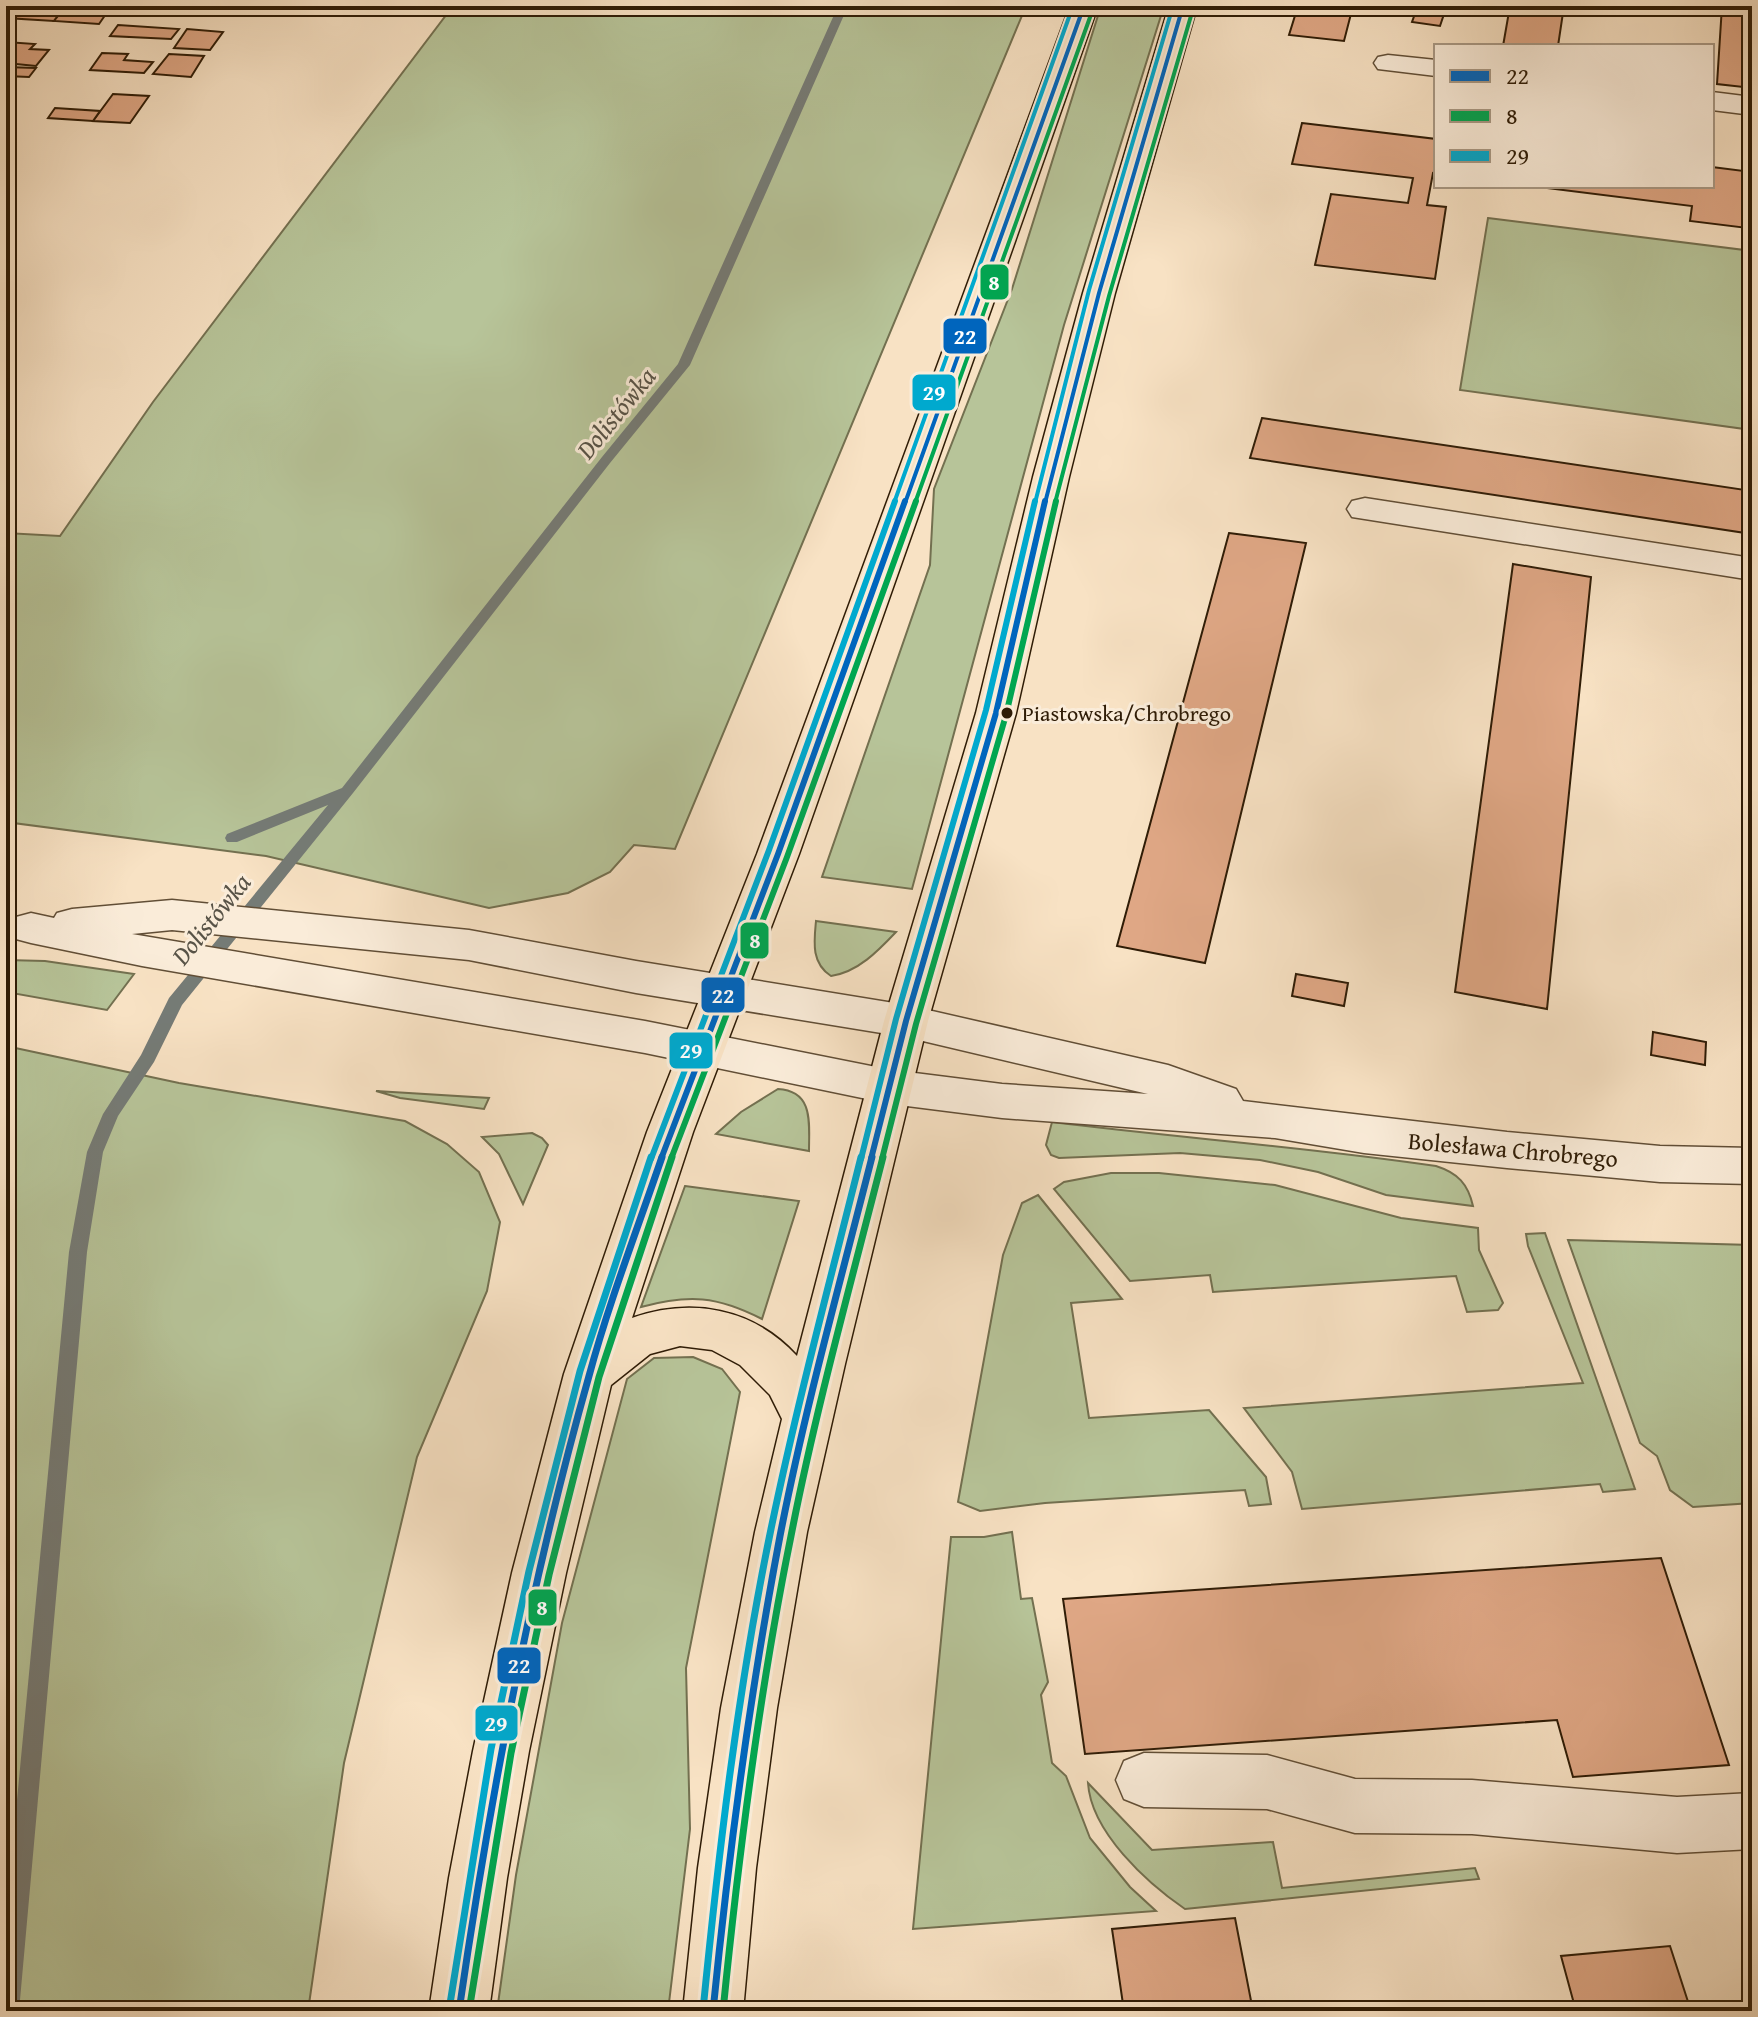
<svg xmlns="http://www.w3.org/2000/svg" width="1758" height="2017" font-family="'Gentium Book Plus',serif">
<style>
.green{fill:#b7c499;stroke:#737050;stroke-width:2}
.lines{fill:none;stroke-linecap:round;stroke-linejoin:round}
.stream{fill:#757b76;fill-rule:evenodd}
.building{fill:#dfa785;stroke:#2f1c06;stroke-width:2}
.minor-casing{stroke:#614e36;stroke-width:3}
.major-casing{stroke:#2f1c06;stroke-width:3}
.minor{fill:#faecd9;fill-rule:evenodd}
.major{fill:#f8e2c4;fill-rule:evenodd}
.bus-1-far2-casing{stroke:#faecd9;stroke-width:8}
.bus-1-far1-casing{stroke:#faecd9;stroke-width:12}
.bus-1-casing{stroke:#faecd9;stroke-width:13}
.bus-2-far2-casing{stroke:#faecd9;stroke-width:8}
.bus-2-far1-casing{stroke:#faecd9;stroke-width:12}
.bus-2-casing{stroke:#faecd9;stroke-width:13}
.bus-3-far2-casing{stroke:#faecd9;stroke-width:8}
.bus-3-far1-casing{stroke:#faecd9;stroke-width:12}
.bus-3-casing{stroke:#faecd9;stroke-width:13}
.bus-1-far2{stroke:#0065bd;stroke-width:4}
.bus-1-far1{stroke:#0065bd;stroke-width:6}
.bus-1{stroke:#0065bd;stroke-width:7}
.bus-2-far2{stroke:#00a651;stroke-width:4}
.bus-2-far1{stroke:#00a651;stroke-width:6}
.bus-2{stroke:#00a651;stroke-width:7}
.bus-3-far2{stroke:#00a9ce;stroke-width:4}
.bus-3-far1{stroke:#00a9ce;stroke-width:6}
.bus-3{stroke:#00a9ce;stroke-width:7}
.bus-dot{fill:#2f1c06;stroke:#faecd9;stroke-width:3}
.labels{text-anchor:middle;stroke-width:6;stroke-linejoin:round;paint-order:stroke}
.bus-label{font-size:22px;fill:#2f1c06;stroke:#faecd9;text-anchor:start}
.street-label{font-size:24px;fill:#2f1c06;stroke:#faecd9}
.water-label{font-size:26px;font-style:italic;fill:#585347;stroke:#faecd9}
.line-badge{stroke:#faecd9;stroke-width:3}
.badge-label{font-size:22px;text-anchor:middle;font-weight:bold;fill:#fff}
</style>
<rect width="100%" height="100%" fill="#f8e2c4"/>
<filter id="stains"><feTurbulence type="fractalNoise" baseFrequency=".0025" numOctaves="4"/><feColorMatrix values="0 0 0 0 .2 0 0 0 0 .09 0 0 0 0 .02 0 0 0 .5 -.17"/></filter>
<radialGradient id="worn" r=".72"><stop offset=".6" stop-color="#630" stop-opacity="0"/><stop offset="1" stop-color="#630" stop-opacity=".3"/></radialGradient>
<g class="green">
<polygon points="453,6 1026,6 675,849 634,845 610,872 568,893 489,908 266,856 6,822 6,533 60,536 153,402"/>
<polygon points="1101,6 1164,6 1064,325 912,889 822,877 930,565 934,489 1012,289"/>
<polygon points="1488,218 1752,251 1752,430 1460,390"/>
<path d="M816,921l80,11c-18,19 -38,40 -65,44 -20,-13 -17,-34 -15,-55z"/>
<polygon points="6,960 45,961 134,974 107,1010 6,992"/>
<polygon points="6,1046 179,1083 405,1121 447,1144 479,1172 500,1222 487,1291 417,1457 344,1763 308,2011 6,2011"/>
<path d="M778,1089c36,2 31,34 31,62l-93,-17 25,-22z"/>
<polygon points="376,1091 489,1098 484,1109 400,1098"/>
<path d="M1052,1122c128,16 256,25 384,44 22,7 32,18 37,40l-87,-11 -68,-23 -58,-12 -80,-7 -121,5 -8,-3 -5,-10z"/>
<polygon points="532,1133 542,1138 548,1145 523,1204 499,1154 482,1137"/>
<polygon points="1111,1173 1159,1173 1275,1185 1401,1218 1478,1228 1479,1250 1503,1303 1498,1310 1467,1312 1456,1276 1213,1292 1210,1275 1130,1281 1054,1189 1064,1182"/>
<path d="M685,1186l114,15 -37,118c-45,-23 -73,-25 -121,-12z"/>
<polygon points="1038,1195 1122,1299 1071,1303 1089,1418 1209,1410 1266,1477 1271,1504 1249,1506 1245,1490 1045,1503 980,1511 958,1502 1003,1255 1022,1203"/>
<polygon points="1545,1233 1635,1489 1603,1492 1600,1484 1302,1509 1292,1472 1244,1408 1583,1383 1528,1246 1526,1234"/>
<polygon points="1568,1240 1752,1245 1752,1503 1693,1507 1670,1490 1657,1456 1640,1443"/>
<polygon points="693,1357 722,1369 740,1392 686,1668 690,1829 668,2011 497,2011 516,1875 562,1623 627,1379 654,1358"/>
<polygon points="1012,1532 1021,1599 1032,1598 1048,1682 1041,1695 1052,1763 1066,1776 1090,1838 1130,1887 1156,1911 913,1929 951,1537 984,1537"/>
<path d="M1088,1783l64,67 121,-8 9,46 193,-20 4,11 -294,30c-38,-26 -94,-77 -97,-126z"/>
</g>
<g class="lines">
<polygon class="stream" points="838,6 848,6 690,365 610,463 353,793 182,1005 154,1062 118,1116 103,1152 87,1252 19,2011 6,2011 6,1916 69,1252 87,1152 103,1114 141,1055 169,998 328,805 237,842 227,842 225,838 227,834 342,788 602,457 678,364"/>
</g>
<g class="building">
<polygon points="12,6 66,6 54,21 6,18"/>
<polygon points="66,6 77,6 74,9 108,11 99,24 54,21"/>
<polygon points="1298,6 1353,6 1344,41 1289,35"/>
<polygon points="1510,6 1564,6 1558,46 1503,46"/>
<polygon points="1722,6 1752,6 1752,88 1717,84"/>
<polygon points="1416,11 1444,14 1440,26 1412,22"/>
<polygon points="118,25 179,29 171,39 110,36"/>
<polygon points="187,29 223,32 210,50 174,48"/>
<polygon points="6,42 35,44 30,49 49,50 36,66 6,63"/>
<polygon points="102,53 128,54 124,60 153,62 144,73 90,70"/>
<polygon points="169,54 204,56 191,77 153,74"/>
<polygon points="6,67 36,68 29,77 6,76"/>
<polygon points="113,94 149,96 130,123 93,121"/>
<polygon points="55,108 100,111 93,121 48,118"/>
<polygon points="1302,123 1436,139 1436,174 1433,173 1427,205 1446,207 1435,279 1315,265 1331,194 1408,203 1413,178 1292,164"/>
<polygon points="1712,167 1752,172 1747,228 1690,221 1692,206 1531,186 1712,186"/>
<polygon points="1262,418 1752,491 1752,534 1250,458"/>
<polygon points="1229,533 1306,543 1205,963 1117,946"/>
<polygon points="1513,564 1591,577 1547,1009 1455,992"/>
<polygon points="1296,974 1348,983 1344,1006 1292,996"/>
<polygon points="1653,1032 1706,1042 1705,1065 1651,1055"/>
<polygon points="1661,1558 1729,1765 1573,1777 1557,1720 1085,1754 1063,1599"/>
<polygon points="1235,1918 1253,2011 1124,2011 1112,1929"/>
<polygon points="1670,1946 1691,2011 1576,2011 1561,1956"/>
</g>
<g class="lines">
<defs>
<g id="minor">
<polygon points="1388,55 1436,60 1436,76 1378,69 1374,63 1378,57"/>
<polygon points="1712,92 1752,97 1752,115 1712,110"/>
<polygon points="1365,498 1752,558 1752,580 1352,517 1347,509 1352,501"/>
<path d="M172,900l297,30 167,31 270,44 262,60 68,24 7,12 264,31 153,14 92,2v36l-92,-2 -153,-14 -143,-15 -89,-15 -273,-20 -111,-14 -246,-51 -503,-87 -111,-23 -15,-4 -6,-11 6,-11 15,-4 23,5 3,-5 15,-4zM172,930l297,30 167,33 270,44 242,57 -146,-10 -111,-14 -246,-49 -513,-87z"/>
<polygon points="1144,1753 1267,1755 1355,1779 1472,1780 1677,1797 1752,1793 1752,1849 1677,1853 1472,1834 1355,1833 1267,1809 1144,1807 1124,1799 1116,1780 1124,1761"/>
</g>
<path id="major" d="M1070,6h28l-299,848 -106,278 -61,186c60,-21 121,-10 165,38l87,-335 92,-308 57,-236 50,-184 86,-287h28l-82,287 -46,184 -53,236 -88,308 -83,343 -38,168 -30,176 -21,160 -13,143h-60l15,-143 23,-160 34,-176 27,-113 -12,-24 -30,-30 -28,-15 -32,-4 -30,8 -39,31 -45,188 -37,178 -22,127 -18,133h-60l20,-133 24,-127 39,-178 52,-199 83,-242 110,-278z"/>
</defs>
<use href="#minor" class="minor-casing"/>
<use href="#major" class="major-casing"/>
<use href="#minor" class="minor"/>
<use href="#major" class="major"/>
<defs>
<g id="bus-1-far2">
<polyline points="905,503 1084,6"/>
<polyline points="1045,503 1099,293 1183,6"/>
</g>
<g id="bus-1-far1">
<polyline points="661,1159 778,854 905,501"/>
<polyline points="871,1159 906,1021 996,713 1045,501"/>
</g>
<g id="bus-1">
<path d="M459,2011c31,-214 71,-427 130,-635 20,-74 48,-146 73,-219"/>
<path d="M713,2011c16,-160 37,-318 67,-475 25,-128 60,-253 92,-379"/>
</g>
<g id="bus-2-far2">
<polyline points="915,503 1093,9"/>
<polyline points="1055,503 1109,296 1193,9"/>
</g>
<g id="bus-2-far1">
<polyline points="671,1159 787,857 916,501"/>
<polyline points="882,1159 916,1024 1006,715 1056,501"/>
</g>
<g id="bus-2">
<polyline points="469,2011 511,1753 549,1575 599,1377 672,1157"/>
<path d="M723,2011c16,-160 36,-318 68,-475 25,-128 60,-253 92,-379"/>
</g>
<g id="bus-3-far2">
<polyline points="894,503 1073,6"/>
<polyline points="1035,503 1089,290 1173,6"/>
</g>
<g id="bus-3-far1">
<polyline points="651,1159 769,850 895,501"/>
<polyline points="861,1159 896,1019 986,710 1035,501"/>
</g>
<g id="bus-3">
<polyline points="449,2010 491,1749 529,1571 580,1371 651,1157"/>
<path d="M703,2010c16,-161 35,-322 68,-481 26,-125 59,-248 90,-372"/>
</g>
</defs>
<use href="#bus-1-far2" class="bus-1-far2-casing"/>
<use href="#bus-1-far1" class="bus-1-far1-casing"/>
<use href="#bus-1" class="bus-1-casing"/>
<use href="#bus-2-far2" class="bus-2-far2-casing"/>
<use href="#bus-2-far1" class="bus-2-far1-casing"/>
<use href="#bus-2" class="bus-2-casing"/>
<use href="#bus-3-far2" class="bus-3-far2-casing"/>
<use href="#bus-3-far1" class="bus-3-far1-casing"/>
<use href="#bus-3" class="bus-3-casing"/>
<use href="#bus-1-far2" class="bus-1-far2"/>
<use href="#bus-1-far1" class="bus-1-far1"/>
<use href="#bus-1" class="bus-1"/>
<use href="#bus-2-far2" class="bus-2-far2"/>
<use href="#bus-2-far1" class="bus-2-far1"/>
<use href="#bus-2" class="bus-2"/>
<use href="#bus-3-far2" class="bus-3-far2"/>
<use href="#bus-3-far1" class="bus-3-far1"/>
<use href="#bus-3" class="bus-3"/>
</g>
<circle class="bus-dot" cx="1007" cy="713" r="7"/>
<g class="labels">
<g class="bus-label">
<text x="1022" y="721">Piastowska/Chrobrego</text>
</g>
<g class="street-label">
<text transform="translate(1513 1150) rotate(5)" y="8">Bolesława Chrobrego</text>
</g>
<g class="water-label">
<text transform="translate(616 413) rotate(-51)" y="9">Dolistówka</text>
<text transform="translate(211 919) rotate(-51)" y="9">Dolistówka</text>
</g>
</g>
<g class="line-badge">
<rect x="979" y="263" width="31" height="38" rx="8" fill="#00a651"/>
<rect x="942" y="317" width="46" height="38" rx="8" fill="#0065bd"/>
<rect x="911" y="373" width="46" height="39" rx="8" fill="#00a9ce"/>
<rect x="739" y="921" width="31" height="39" rx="8" fill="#00a651"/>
<rect x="700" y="976" width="46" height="38" rx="8" fill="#0065bd"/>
<rect x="668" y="1031" width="46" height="39" rx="8" fill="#00a9ce"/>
<rect x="527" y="1588" width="31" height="39" rx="8" fill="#00a651"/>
<rect x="496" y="1646" width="46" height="39" rx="8" fill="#0065bd"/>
<rect x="474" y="1704" width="45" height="38" rx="8" fill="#00a9ce"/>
</g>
<g class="badge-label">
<text x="994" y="290">8</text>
<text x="965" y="344">22</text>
<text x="934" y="400">29</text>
<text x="755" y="948">8</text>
<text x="723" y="1003">22</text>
<text x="691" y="1058">29</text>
<text x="542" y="1615">8</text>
<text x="519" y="1673">22</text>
<text x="496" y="1731">29</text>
</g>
<rect width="1758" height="2017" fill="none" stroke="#f8e2c4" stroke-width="32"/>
<rect x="8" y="8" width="1742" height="2001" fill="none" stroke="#2f1c06" stroke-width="4"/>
<rect x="16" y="16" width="1726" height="1985" fill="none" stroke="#2f1c06" stroke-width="2"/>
<rect x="1434" y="44" width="280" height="144" fill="#faecd9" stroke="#a99985" stroke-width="2"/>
<rect x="1450" y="70" width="40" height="12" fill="#0065bd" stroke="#a99985" stroke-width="2"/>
<text x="1506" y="84" font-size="24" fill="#2f1c06">22</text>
<rect x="1450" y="110" width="40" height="12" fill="#00a651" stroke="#a99985" stroke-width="2"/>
<text x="1506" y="124" font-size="24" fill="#2f1c06">8</text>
<rect x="1450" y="150" width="40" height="12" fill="#00a9ce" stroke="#a99985" stroke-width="2"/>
<text x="1506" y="164" font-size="24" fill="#2f1c06">29</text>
<rect width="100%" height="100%" filter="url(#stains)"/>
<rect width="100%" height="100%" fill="url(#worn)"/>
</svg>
